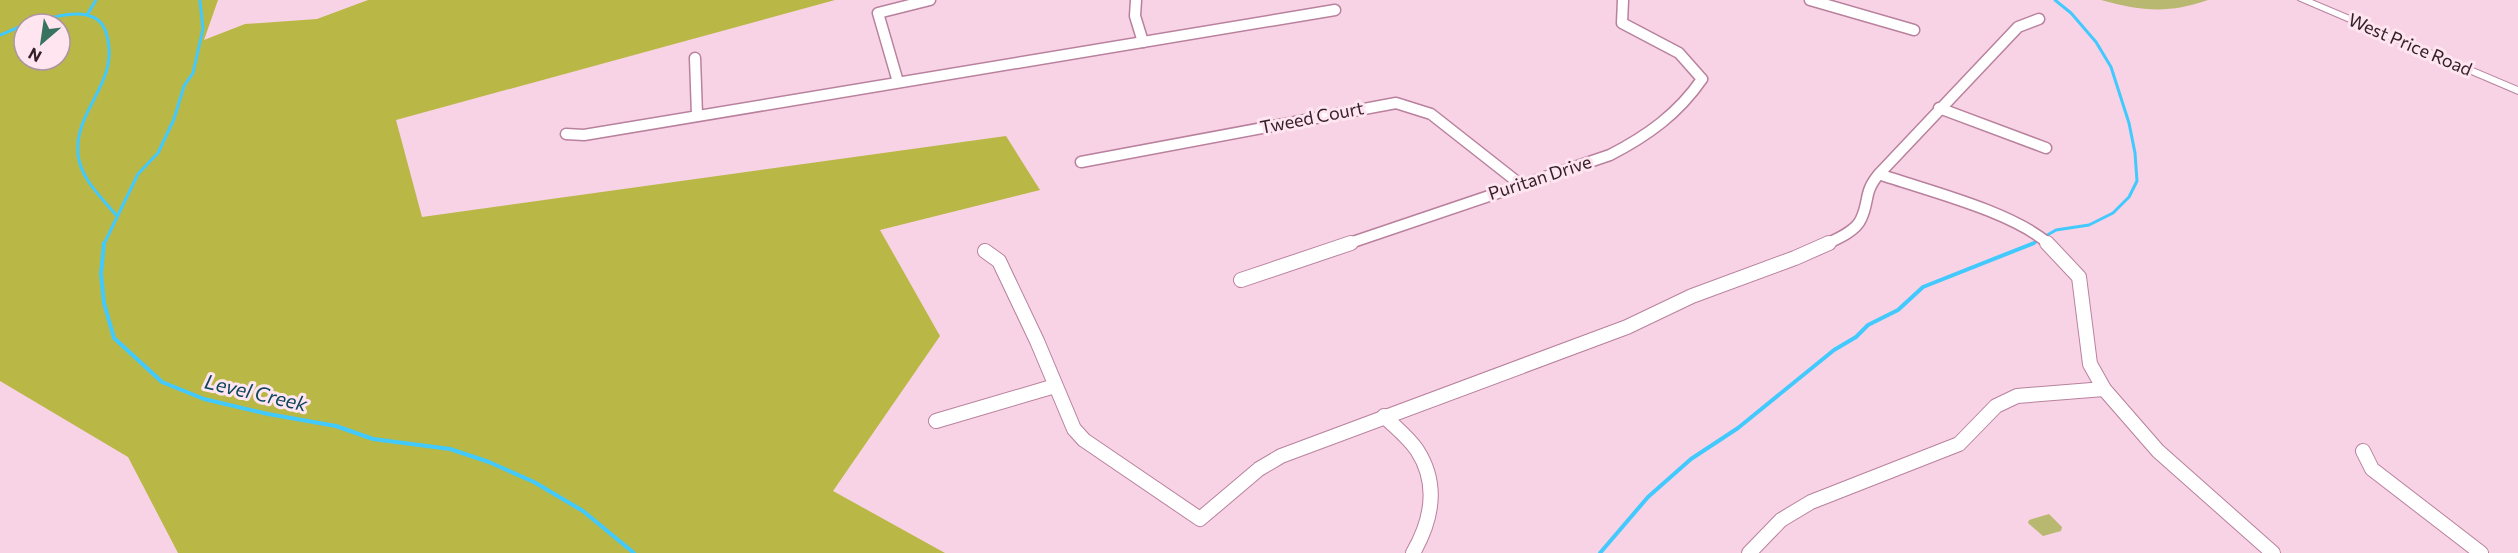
<svg xmlns="http://www.w3.org/2000/svg" width="2518" height="553" font-family="Commissioner,sans-serif">
<style>
.green{fill:#b8b871}
.forest{fill:#b9b745;fill-rule:evenodd}
.lines{fill:none;stroke-linecap:round;stroke-linejoin:round}
.stream-far1{stroke:#42c9fd;stroke-width:3}
.stream{stroke:#42c9fd;stroke-width:4}
.minor-far1-casing{stroke:#b9819d;stroke-width:13}
.minor-casing{stroke:#b9819d;stroke-width:16}
.tertiary-casing{stroke:#b9819d;stroke-width:2}
.minor-far1{stroke:#fff;stroke-width:10}
.minor{stroke:#fff;stroke-width:14}
.tertiary{fill:#fff;fill-rule:evenodd}
.labels{text-anchor:middle;stroke-width:6;stroke-linejoin:round;paint-order:stroke}
.street-label{font-size:18px;fill:#331d28;stroke:#fee5f0}
.water-label{font-size:20px;font-style:italic;fill:#0d465b;stroke:#fee5f0}
</style>
<rect width="100%" height="100%" fill="#f8d3e5"/>
<g class="green">
<path d="M2101,0h107c-40,14 -67,11 -107,0z"/>
<polygon points="2049,514 2062,527 2061,531 2043,536 2028,523 2029,520"/>
</g>
<path class="forest" d="M0,0h218l-14,40 41,-16 72,-5 51,-19h467l-439,120 26,97 584,-81 34,54 -160,40 60,106 -107,155 112,62h-767l-50,-96 -128,-76zM24,24h36v36h-36z"/>
<g class="lines">
<g class="stream-far1">
<polyline points="87,15 96,0"/>
<path d="M28,24c22,-6 68,-23 78,8 16,50 -32,76 -28,122 2,24 23,43 38,61"/>
<polyline points="0,35 24,25"/>
<polyline points="104,244 138,174 158,153 174,119 184,86 193,73 203,29 200,0"/>
<polyline points="2032,244 2056,230 2089,225 2113,213 2129,197 2137,181 2135,153 2129,123 2111,67 2096,42 2071,13 2055,0"/>
</g>
<g class="stream">
<polyline points="104,243 101,274 104,303 114,338 162,382 204,399 268,414 336,426 373,439 450,449 489,462 534,482 583,511 634,553"/>
<polyline points="1600,553 1648,497 1691,459 1738,428 1834,350 1856,337 1868,325 1898,310 1923,287 2034,243"/>
</g>
<defs>
<g id="minor-far1">
<polyline points="1136,0 1135,16 1143,42"/>
<polyline points="1810,0 1914,30"/>
<polyline points="695,58 697,115"/>
<polyline points="898,82 878,13 930,0"/>
<polyline points="1939,108 2046,148"/>
<polyline points="566,134 584,135 1335,10"/>
<polyline points="1081,162 1396,103 1431,114 1520,184"/>
<path d="M1879,174c49,17 132,37 170,70"/>
<path d="M1347,244l263,-89c37,-19 68,-41 92,-76l-23,-26 -57,-30 1,-23"/>
<path d="M1826,244c11,-5 30,-13 35,-25 9,-19 2,-26 18,-45l139,-147 21,-8"/>
</g>
<g id="minor">
<polyline points="2047,243 2079,277 2090,364 2104,389 2158,451 2273,553"/>
<polyline points="985,251 999,261 1037,341 1074,429 1084,440 1200,519 1259,469 1281,456 1627,327 1692,296 1795,258 1829,243"/>
<polyline points="1241,280 1351,243"/>
<path d="M1384,416c11,11 24,21 33,34 22,34 15,70 -4,103"/>
<polyline points="936,421 1055,386"/>
<polyline points="2363,451 2372,469 2481,553"/>
<polyline points="1749,553 1781,520 1811,502 1959,444 1996,406 2017,396 2104,389"/>
</g>
<polygon id="tertiary" points="2298,0 2312,0 2518,87 2518,94"/>
</defs>
<use href="#minor-far1" class="minor-far1-casing"/>
<use href="#minor" class="minor-casing"/>
<use href="#tertiary" class="tertiary-casing"/>
<use href="#minor-far1" class="minor-far1"/>
<use href="#minor" class="minor"/>
<use href="#tertiary" class="tertiary"/>
</g>
<g class="labels">
<g class="street-label">
<text transform="translate(2410 45) rotate(23)" y="6">West Price Road</text>
<text transform="translate(1312 118) rotate(-11)" y="6">Tweed Court</text>
<text transform="translate(1540 178) rotate(-18)" y="6">Puritan Drive</text>
</g>
<g class="water-label">
<text transform="translate(256 393) rotate(13)" y="7">Level Creek</text>
</g>
</g>
<g transform="translate(42 42) rotate(209)"><circle r="28" fill="#fee5f0" stroke="#ad95a0" stroke-width="1.5"/>
<path d="M0-4.5L10 22L0 15L-10 22Z" fill="#37735e"/>
<text y="-9" font-size="16" font-weight="bold" text-anchor="middle" fill="#331d28">N</text>
</g>
</svg>
